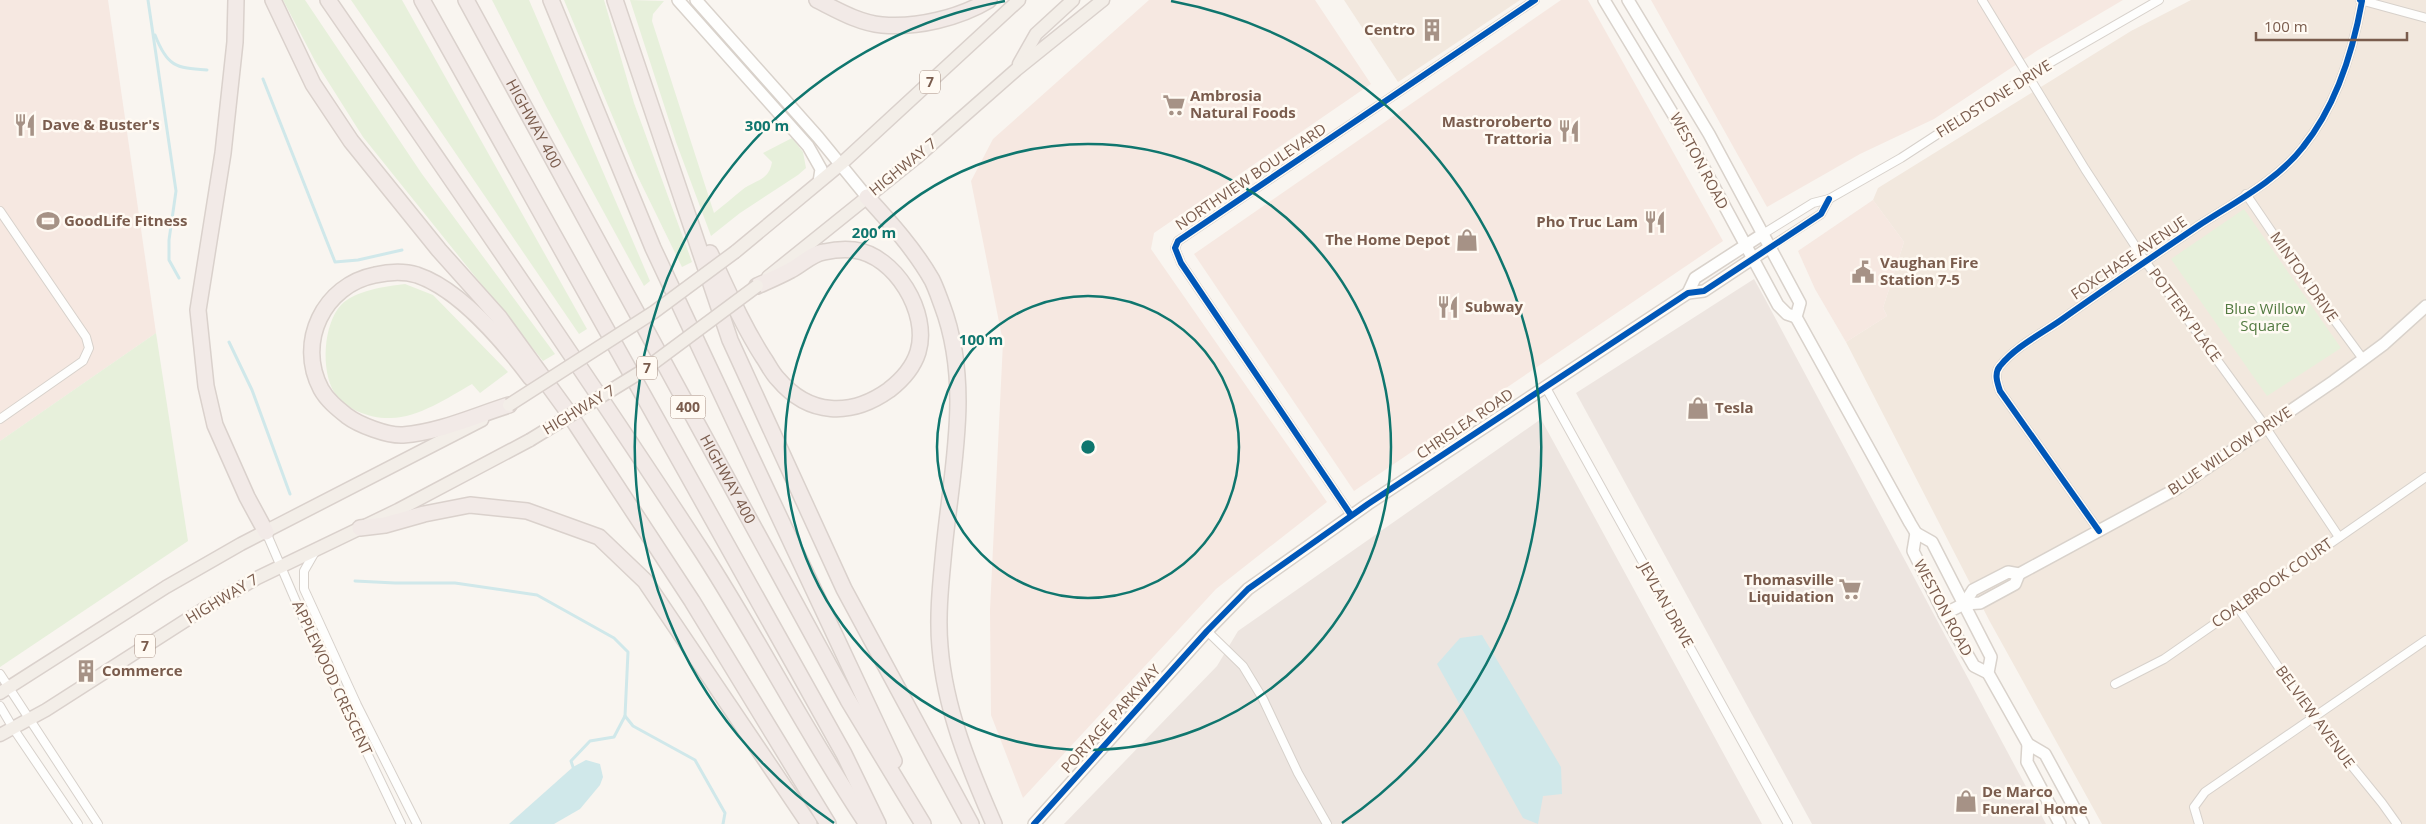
<svg xmlns="http://www.w3.org/2000/svg" width="2426" height="824" font-family="'Open Sans',sans-serif">
<style>
.residential{fill:#f2e8de}
.commercial{fill:#f6e8e1}
.industrial{fill:#ede5e0}
.green{fill:#e7f0db}
.water{fill:#d0e8ea}
.lines{fill:none;stroke-linecap:round;stroke-linejoin:round}
.stream{stroke:#d0e8ea;stroke-width:3}
.street-casing{stroke:#d7d1cb;stroke-width:10}
.secondary-casing{stroke:#d9d2cb;stroke-width:14}
.primary-casing{stroke:#dad1cc;stroke-width:15}
.highway-casing{stroke:#dad1cc;stroke-width:18}
.street{stroke:#fefefd;stroke-width:8}
.secondary{stroke:#fefefd;stroke-width:11}
.primary{stroke:#f3eee8;stroke-width:12}
.highway{stroke:#f2eae7;stroke-width:15}
.primary-bridge-casing{stroke:#dad1cc;stroke-width:15;stroke-linecap:butt}
.primary-bridge{stroke:#f3eee8;stroke-width:12}
.cycleway-casing{stroke:#fffaf3;stroke-width:9}
.cycleway{stroke:#0057b8;stroke-width:6}
.ring{fill:none;stroke:#0f766e;stroke-width:2.5}
.labels{text-anchor:middle;stroke-width:5;stroke-linejoin:round;paint-order:stroke}
.shield{fill:#fffaf3;stroke:#a28b7f;stroke-width:1}
.shield-label{font-size:14px;font-weight:bold;fill:#7a5c4d}
.poi-label{font-size:15px;font-weight:bold;fill:#7a5c4d;stroke:#fffaf3;text-anchor:start}
.street-label{font-size:15px;fill:#7a5c4d;stroke:#fffaf3}
.park-label{font-size:15px;fill:#537a41;stroke:#fffaf3}
.centre{fill:#0f766e;stroke:#fffaf3;stroke-width:2.5}
.ring-label{font-size:15px;text-anchor:middle;font-weight:bold;fill:#0f766e;stroke:#fffaf3;stroke-width:5;stroke-linejoin:round;paint-order:stroke}
</style>
<rect width="100%" height="100%" fill="#f9f5f0"/>
<g class="residential">
<polygon points="1344,0 1520,0 1398,82"/>
<polygon points="2191,0 2426,0 2426,824 2102,824 1989,620 1846,342 1887,316 1883,308 1904,242 1873,200 1878,188 2131,31"/>
</g>
<g class="commercial">
<polygon points="0,0 108,0 156,333 0,441"/>
<polygon points="1149,0 1315,0 1371,84 1154,233 1151,249 1327,502 1216,589 1023,798 991,715 990,610 1003,342 971,181 993,139"/>
<polygon points="1561,0 1588,0 1723,241 1354,491 1194,254"/>
<polygon points="1651,0 2123,0 2038,50 1934,119 1860,154 1767,207"/>
<polygon points="1873,200 1904,242 1883,308 1887,316 1846,342 1815,289 1798,251"/>
</g>
<g class="industrial">
<polygon points="1754,279 1764,297 2046,824 1812,824 1576,393"/>
<polygon points="1541,419 1762,824 1064,824 1217,666 1238,631"/>
</g>
<g class="green">
<polygon points="283,0 305,0 422,174 555,354 543,361 363,137 315,61"/>
<polygon points="351,0 402,0 587,329 579,334"/>
<polygon points="492,0 529,0 650,281 644,286 546,106"/>
<polygon points="564,0 604,0 634,103 692,262 682,267 637,175"/>
<path d="M630,0l34,1 -11,13 -1,7 62,192c9,-7 18,-15 28,-23 13,-10 27,-9 30,-28l-9,-9 29,-15 11,14 3,16 -8,7 -58,38 -29,23 -35,-94z"/>
<polygon points="2244,209 2341,348 2267,396 2171,259"/>
<path d="M405,284l28,11 75,77 -28,21 -8,-9c-23,13 -54,34 -81,34 -19,1 -46,-8 -57,-26 -13,-22 -11,-67 7,-87 13,-14 45,-19 64,-21z"/>
<polygon points="156,333 188,541 0,667 0,441"/>
</g>
<g class="water">
<polygon points="1482,635 1561,767 1562,794 1543,796 1538,824 1523,818 1437,664 1460,638"/>
<polygon points="586,760 600,764 603,777 600,785 580,809 554,824 509,824 573,767"/>
</g>
<g class="lines">
<g class="stream">
<polyline points="148,0 176,191 169,240 169,260 179,278"/>
<path d="M155,35c12,31 20,33 52,35"/>
<polyline points="263,79 335,262 358,260 402,250"/>
<polyline points="229,342 252,390 290,494"/>
<polyline points="355,581 395,583 455,583 537,595 614,638 628,652 625,716 614,737 590,741 571,761 573,767"/>
<polyline points="625,716 633,726 695,760 725,813 723,824"/>
</g>
<defs>
<g id="street">
<polyline points="1982,0 2085,169 2145,261 2260,419 2339,537"/>
<polyline points="2360,0 2426,18"/>
<polyline points="2246,194 2299,272 2363,359"/>
<polyline points="0,211 86,337 89,348 83,361 0,419"/>
<polyline points="1763,234 1813,203 1829,199 1901,158 2027,76 2159,0"/>
<polyline points="1770,247 1821,214 1829,199"/>
<polyline points="1545,386 1788,824"/>
<polyline points="1351,515 1181,263 1175,248 1178,241 1535,0"/>
<path d="M2099,531l-99,-140c-3,-9 -6,-18 0,-25 15,-19 41,-32 61,-46 45,-32 91,-63 137,-94 35,-23 79,-45 105,-79 33,-41 50,-96 59,-146"/>
<polyline points="266,532 310,634 401,824"/>
<polyline points="316,550 304,571 304,589 357,705 417,824"/>
<polyline points="2237,606 2313,718 2382,803 2397,824"/>
<polyline points="1207,631 1243,666 1263,699 1298,773 1327,824"/>
<polyline points="0,674 98,824"/>
<polyline points="2115,684 2164,659 2426,477"/>
<polyline points="0,706 13,728 78,824"/>
<polyline points="2199,824 2194,807 2205,792 2426,640"/>
</g>
<g id="secondary">
<polyline points="678,0 808,146 821,169 819,182"/>
<polyline points="696,0 818,137 867,197"/>
<polyline points="1604,0 1691,144 1778,305 1787,314 1796,317"/>
<polyline points="1628,0 1709,134 1800,303 1796,317 1910,523 1916,533 1932,542 1991,657 1988,673 1997,689 2028,744 2045,754 2083,824"/>
<polyline points="1688,293 1695,278 1763,234"/>
<polyline points="1916,533 1913,551 1944,614 1974,666 1988,673"/>
<polyline points="1964,604 1973,590 2008,572 2019,574 2176,489 2334,381 2384,344 2426,306"/>
<polyline points="1944,614 1964,604 1980,603 2015,584 2019,574"/>
<polyline points="2028,744 2027,762 2060,824"/>
<polyline points="1034,824 1207,631 1248,589 1368,504 1688,293 1704,291 1770,247"/>
</g>
<g id="primary">
<polyline points="1019,64 1036,34 1073,0"/>
<polyline points="735,252 841,164 1019,0"/>
<polyline points="768,277 916,158 1016,70 1103,0"/>
<polyline points="0,693 166,587 241,544 482,420"/>
<polyline points="0,735 46,710 202,610 257,578 398,510 530,440"/>
</g>
<g id="highway">
<polyline points="236,0 235,42 223,153 198,310 206,386 215,425 247,497 266,532"/>
<polyline points="273,0 313,84 351,141 439,250 499,317 568,412 692,601 828,824"/>
<path d="M328,0c126,183 253,366 375,553 57,89 105,183 164,271"/>
<polyline points="422,0 844,754 878,824"/>
<path id="s1" d="M466,0l382,700 75,124"/>
<polyline points="551,0 653,248 894,761"/>
<polyline points="615,0 730,340 844,589 971,824"/>
<path d="M817,0c20,10 42,23 65,25 35,3 77,-7 107,-25"/>
<path d="M867,197c23,25 48,53 65,83 4,8 7,17 10,25 30,79 10,162 2,244 -3,32 -7,66 -4,98 5,62 29,120 54,177"/>
<path d="M710,253c17,36 32,71 53,104 5,7 9,16 15,22 31,37 73,38 111,11 13,-10 24,-22 29,-38 12,-39 -23,-97 -64,-102 -9,-1 -21,0 -30,2 -11,1 -23,13 -33,18 -11,6 -23,11 -34,16"/>
<path d="M509,405c-35,11 -69,27 -106,30 -15,1 -44,-10 -56,-19 -10,-8 -20,-16 -26,-27 -25,-47 3,-104 54,-114 13,-3 29,-4 42,0 42,14 87,67 114,103"/>
<polyline points="360,528 385,525 424,514 470,505 527,511 599,537 645,581 809,824"/>
</g>
</defs>
<use href="#street" class="street-casing"/>
<use href="#secondary" class="secondary-casing"/>
<use href="#primary" class="primary-casing"/>
<use href="#highway" class="highway-casing"/>
<use href="#street" class="street"/>
<use href="#secondary" class="secondary"/>
<use href="#primary" class="primary"/>
<use href="#highway" class="highway"/>
<defs>
<g id="primary-bridge">
<polyline points="509,405 654,312 735,252"/>
<polyline points="530,440 644,370 757,286"/>
</g>
</defs>
<use href="#primary-bridge" class="primary-bridge-casing"/>
<use href="#primary-bridge" class="primary-bridge"/>
<defs>
<g id="cycleway">
<polyline points="1351,515 1181,263 1175,248 1178,241 1535,0"/>
<path d="M2099,531l-99,-140c-3,-9 -6,-18 0,-25 15,-19 41,-32 61,-46 45,-32 91,-63 137,-94 35,-23 79,-45 105,-79 33,-41 50,-96 59,-146l-2,-1"/>
<polyline points="1034,824 1207,631 1248,589 1368,504 1688,293 1704,291 1821,214 1829,199"/>
</g>
</defs>
<use href="#cycleway" class="cycleway-casing"/>
<use href="#cycleway" class="cycleway"/>
</g>
<g class="ring">
<circle cx="1088" cy="447" r="151"/>
<circle cx="1088" cy="447" r="303"/>
<path d="M834 823A454 454 0 0 1 1005 1M1171 1A454 454 0 0 1 1342 823"/>
</g>
<defs>
<symbol id="building-bare" viewBox="-9 -9 18 18"><path d="M-4-6H4V6H1V3H-1V6H-4ZM-2.5-4.3h1.7v1.8h-1.7ZM.8-4.3h1.7v1.8H.8ZM-2.5-1h1.7V.8h-1.7ZM.8-1h1.7V.8H.8Z" fill="#a69286" stroke="#fffaf3" stroke-width="2.5" paint-order="stroke"/></symbol>
<symbol id="supermarket-bare" viewBox="-9 -9 18 18"><path d="M-6-5.5h2.5l.6 2H6L4.5 2H-2.5L-4.4-4H-6ZM-1.5 3.2a1.3 1.3 0 1 0 .1 0ZM3 3.2a1.3 1.3 0 1 0 .1 0Z" fill="#a69286" stroke="#fffaf3" stroke-width="2.5" paint-order="stroke"/></symbol>
<symbol id="restaurant-bare" viewBox="-9 -9 18 18"><path d="M-5-6h1v4h1v-4h1v4h1v-4h1v5L-1.5 .5V6h-2V.5L-5-1ZM5-6V6H3V1.5H1.5Q1.5-4 5-6Z" fill="#a69286" stroke="#fffaf3" stroke-width="2.5" paint-order="stroke"/></symbol>
<symbol id="stadium-bare" viewBox="-9 -9 18 18"><path d="M0-5a6.5 5 0 1 0 0 10a6.5 5 0 1 0 0-10ZM-3.5-1.8h7v3.6h-7Z" fill="#a69286" stroke="#fffaf3" stroke-width="2.5" paint-order="stroke"/></symbol>
<symbol id="shop-bare" viewBox="-9 -9 18 18"><path d="M-5-2.5h2.3a2.7 3.5 0 0 1 5.4 0H5L5.5 6h-11ZM-1.5-2.5h3a1.5 2.3 0 0 0-3 0Z" fill="#a69286" stroke="#fffaf3" stroke-width="2.5" paint-order="stroke"/></symbol>
<symbol id="civic-bare" viewBox="-9 -9 18 18"><path d="M-.6-6.5H3V-4.5H.6V-3L4-1V1h2V6H-6V1h2V-1L-.6-3ZM-1.2 2.5V6h2.4V2.5Z" fill="#a69286" stroke="#fffaf3" stroke-width="2.5" paint-order="stroke"/></symbol>
</defs>
<g fill-rule="evenodd">
<use href="#building-bare" x="1416" y="14" width="32" height="32"/>
<use href="#supermarket-bare" x="1158" y="89" width="32" height="32"/>
<use href="#restaurant-bare" x="9" y="109" width="32" height="32"/>
<use href="#restaurant-bare" x="1553" y="115" width="32" height="32"/>
<use href="#stadium-bare" x="32" y="205" width="32" height="32"/>
<use href="#restaurant-bare" x="1639" y="206" width="32" height="32"/>
<use href="#shop-bare" x="1451" y="224" width="32" height="32"/>
<use href="#civic-bare" x="1847" y="256" width="32" height="32"/>
<use href="#restaurant-bare" x="1432" y="291" width="32" height="32"/>
<use href="#shop-bare" x="1682" y="392" width="32" height="32"/>
<use href="#supermarket-bare" x="1834" y="573" width="32" height="32"/>
<use href="#building-bare" x="70" y="655" width="32" height="32"/>
<use href="#shop-bare" x="1950" y="785" width="32" height="32"/>
</g>
<g class="labels">
<g class="shield">
<rect x="920" y="70.5" width="20" height="23" rx="4"/>
<rect x="637" y="356.5" width="20" height="23" rx="4"/>
<rect x="670.5" y="395.5" width="35" height="23" rx="4"/>
<rect x="135" y="634.5" width="20" height="23" rx="4"/>
</g>
<g class="shield-label">
<text x="930" y="87">7</text>
<text x="647" y="373">7</text>
<text x="688" y="412">400</text>
<text x="145" y="651">7</text>
</g>
<g class="poi-label">
<text x="1415" y="35" text-anchor="end">Centro</text>
<text x="1190" y="101">Ambrosia<tspan x="1190" dy="17">Natural Foods</tspan></text>
<text x="1552" y="127" text-anchor="end">Mastroroberto<tspan x="1552" dy="17">Trattoria</tspan></text>
<text x="42" y="130">Dave &amp; Buster's</text>
<text x="64" y="226">GoodLife Fitness</text>
<text x="1638" y="227" text-anchor="end">Pho Truc Lam</text>
<text x="1450" y="245" text-anchor="end">The Home Depot</text>
<text x="1880" y="268">Vaughan Fire<tspan x="1880" dy="17">Station 7-5</tspan></text>
<text x="1465" y="312">Subway</text>
<text x="1715" y="413">Tesla</text>
<text x="1834" y="585" text-anchor="end">Thomasville<tspan x="1834" dy="17">Liquidation</tspan></text>
<text x="102" y="676">Commerce</text>
<text x="1982" y="797">De Marco<tspan x="1982" dy="17">Funeral Home</tspan></text>
</g>
<g class="street-label">
<text transform="translate(1994 99) rotate(-32)" y="5">FIELDSTONE DRIVE</text>
<text dy="5" stroke="none"><textPath href="#s1" startOffset="141">HIGHWAY 400</textPath></text>
<text transform="translate(1699 161) rotate(62)" y="5">WESTON ROAD</text>
<text transform="translate(903 167) rotate(-39)" y="5">HIGHWAY 7</text>
<text transform="translate(1251 177) rotate(-34)" y="5">NORTHVIEW BOULEVARD</text>
<text transform="translate(2129 258) rotate(-34)" y="5">FOXCHASE AVENUE</text>
<text transform="translate(2304 277) rotate(55)" y="5">MINTON DRIVE</text>
<text transform="translate(2185 315) rotate(54)" y="5">POTTERY PLACE</text>
<text transform="translate(579 410) rotate(-31)" y="5">HIGHWAY 7</text>
<text transform="translate(1465 424) rotate(-34)" y="5">CHRISLEA ROAD</text>
<text transform="translate(2230 451) rotate(-34)" y="5">BLUE WILLOW DRIVE</text>
<text dy="5" stroke="none"><textPath href="#s1" startOffset="546">HIGHWAY 400</textPath></text>
<text transform="translate(2272 583) rotate(-35)" y="5">COALBROOK COURT</text>
<text transform="translate(222 599) rotate(-31)" y="5">HIGHWAY 7</text>
<text transform="translate(1666 605) rotate(61)" y="5">JEVLAN DRIVE</text>
<text transform="translate(1943 608) rotate(62)" y="5">WESTON ROAD</text>
<text transform="translate(332 678) rotate(65)" y="5">APPLEWOOD CRESCENT</text>
<text transform="translate(2315 717) rotate(54)" y="5">BELVIEW AVENUE</text>
<text transform="translate(1111 719) rotate(-48)" y="5">PORTAGE PARKWAY</text>
</g>
<g class="park-label">
<text x="2265" y="314">Blue Willow<tspan x="2265" dy="17">Square</tspan></text>
</g>
</g>
<circle cx="1088" cy="447" r="8" class="centre"/>
<g class="ring-label">
<text x="767" y="131">300 m</text>
<text x="874" y="238">200 m</text>
<text x="981" y="345">100 m</text>
</g>
<path d="M2256 32v8h151v-8" fill="none" stroke="#7a5c4d" stroke-width="2.5"/>
<text x="2264" y="32" font-size="15" fill="#7a5c4d" stroke="#fffaf3" stroke-width="4" paint-order="stroke">100 m</text>
</svg>
